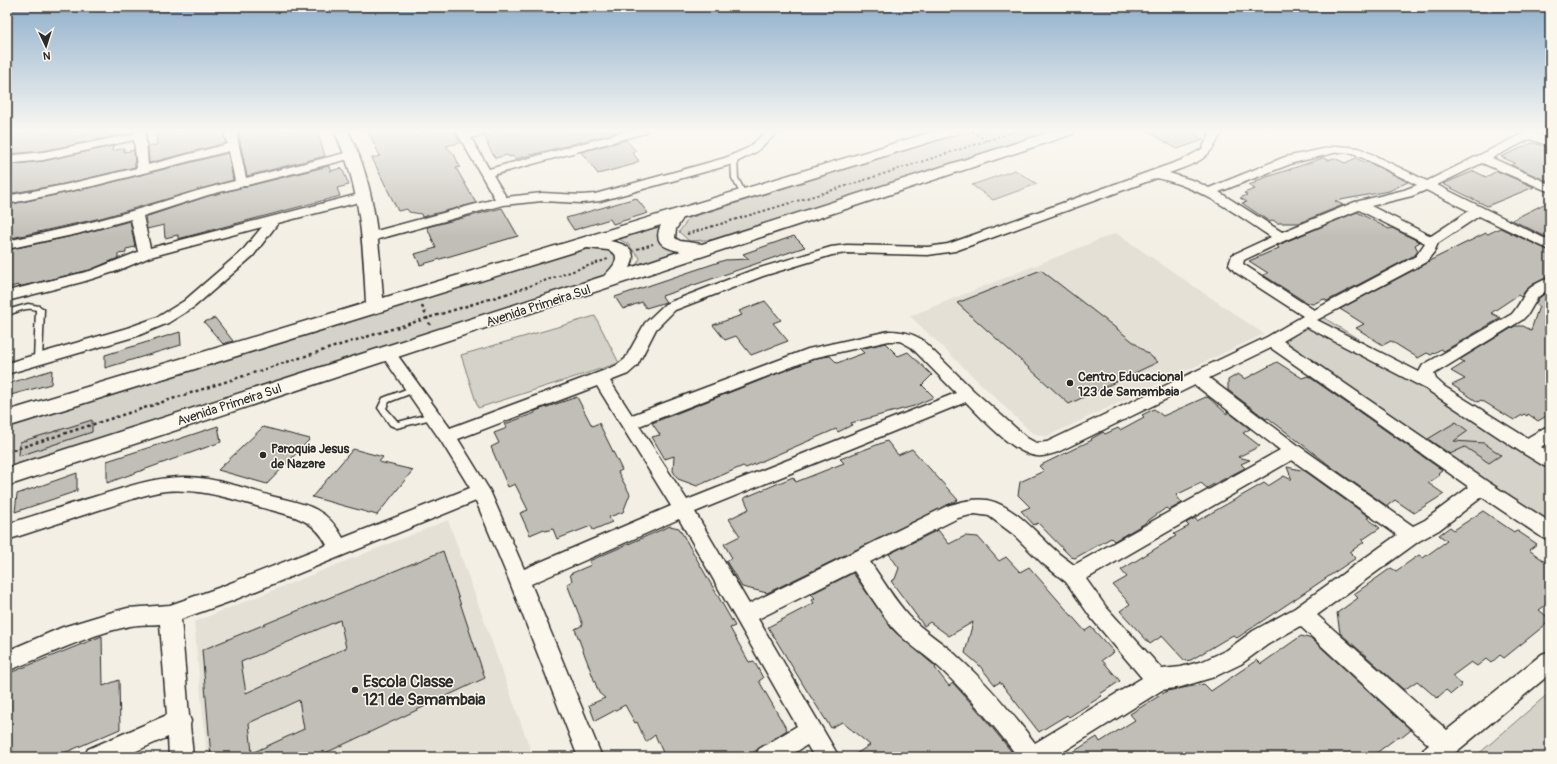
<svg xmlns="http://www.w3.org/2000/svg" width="1557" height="764" font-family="Pangolin,sans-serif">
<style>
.built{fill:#e4e0d6}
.green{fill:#d5d2c9;stroke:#807e7a}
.building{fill:#c0beb6;stroke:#2b2b2b;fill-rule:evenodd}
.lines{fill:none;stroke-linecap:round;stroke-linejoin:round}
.service-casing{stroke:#2b2b2b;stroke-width:3}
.minor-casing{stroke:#2b2b2b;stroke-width:3}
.tertiary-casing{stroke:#2b2b2b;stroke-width:3}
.path-far1{stroke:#2b2b2b;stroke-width:2;stroke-dasharray:2.5 2.5;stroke-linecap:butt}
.path{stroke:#2b2b2b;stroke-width:2.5;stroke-dasharray:3 3;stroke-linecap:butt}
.service{fill:#fbf7ec;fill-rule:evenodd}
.minor{fill:#fbf7ec;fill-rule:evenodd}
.tertiary{fill:#fbf7ec;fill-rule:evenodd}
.poi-dot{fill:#2b2b2b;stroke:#fbf7ec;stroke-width:1.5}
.labels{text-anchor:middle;stroke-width:3;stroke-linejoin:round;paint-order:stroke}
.street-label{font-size:13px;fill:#2b2b2b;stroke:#fbf7ec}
.poi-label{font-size:13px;font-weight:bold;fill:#2b2b2b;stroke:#fbf7ec;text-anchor:start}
.near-poi-label{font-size:16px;font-weight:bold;fill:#2b2b2b;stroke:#fbf7ec;text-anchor:start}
</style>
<rect width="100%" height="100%" fill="#f3efe4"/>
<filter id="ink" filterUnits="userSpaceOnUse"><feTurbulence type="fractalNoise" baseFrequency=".025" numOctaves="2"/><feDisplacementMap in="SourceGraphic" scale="8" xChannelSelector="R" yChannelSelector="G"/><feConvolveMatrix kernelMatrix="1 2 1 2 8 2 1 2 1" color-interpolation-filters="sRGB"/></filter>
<g filter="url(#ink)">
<g class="built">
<polygon points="1116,233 1264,334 1046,437 1032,433 910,316"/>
<polygon points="448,520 533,757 207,757 194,622"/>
</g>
<g class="green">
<polygon points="968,131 1060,131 724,239 689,241 679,232 689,218"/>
<polygon points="1015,170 1037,184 993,200 972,185"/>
<polygon points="664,223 658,235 672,250 681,255 635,268 640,258 628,244 619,239"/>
<polygon points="581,249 611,250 621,260 613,272 571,289 7,472 7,428"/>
<polygon points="595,316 619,363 478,408 461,355"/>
<polygon points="1321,316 1550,458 1550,528 1278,342"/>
<polygon points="1550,692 1550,757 1475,757"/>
</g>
<g class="building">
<polygon points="7,131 114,131 114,136 43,151 7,154"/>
<polygon points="166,131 224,131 224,138 226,143 149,163 148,146 157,145 156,134"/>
<polygon points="239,131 317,131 325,156 247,176 239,137"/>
<polygon points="368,131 454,131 460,143 446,146 454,154 460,167 456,168 476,203 422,217 421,214 409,212 407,209 398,211 372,158 380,156"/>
<polygon points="487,131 619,131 619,132 515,159 513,156 509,157 508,155 495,158 487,144 489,144 483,135"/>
<polygon points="1148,131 1189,131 1204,140 1177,149"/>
<polygon points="626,140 636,151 632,152 639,161 634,163 635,164 598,174 581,152"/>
<polygon points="1532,143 1550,147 1550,180 1547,181 1511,165 1515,163 1501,157"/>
<polygon points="113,146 112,151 124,148 124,152 134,150 135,167 64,184 7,194 9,177 7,177 7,165 43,161"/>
<polygon points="228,153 233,180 101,218 7,239 7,205 93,187"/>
<polygon points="1323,158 1328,160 1334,158 1345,163 1356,158 1366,163 1368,162 1408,182 1389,191 1335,201 1343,205 1299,223 1277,223 1273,220 1270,222 1242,203 1247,202 1240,198 1247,195 1244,193 1255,189 1249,185 1257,182 1255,181"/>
<polygon points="329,166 330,171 342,168 349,185 337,188 340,196 178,239 178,235 165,238 164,225 147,229 145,217 208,196"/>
<polygon points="1474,171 1486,177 1497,171 1534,187 1487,206 1443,184"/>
<polygon points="636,198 648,213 613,224 610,219 574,230 566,218"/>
<polygon points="1550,201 1550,239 1512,220"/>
<polygon points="502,208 518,236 420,265 415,254 436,248 427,227"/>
<polygon points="1357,212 1389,229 1392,228 1420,242 1415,245 1418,251 1415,255 1327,301 1324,299 1313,304 1307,303 1263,275 1268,273 1249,261 1279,248 1277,246 1287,241"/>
<polygon points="130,221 135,247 126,249 126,253 118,254 118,258 90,270 18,287 18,285 7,288 7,250 77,235"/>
<polygon points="1500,228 1550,251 1550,277 1533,284 1525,291 1521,297 1518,295 1491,313 1501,318 1444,351 1441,349 1431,355 1427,353 1418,358 1391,341 1383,345 1356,328 1364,324 1340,309 1427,263 1429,261 1486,233 1488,234"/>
<polygon points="794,236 805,247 662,296 666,302 646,308 642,302 623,309 615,297 725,260 749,259 743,254"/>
<polygon points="1041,270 1126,336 1158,362 1069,404 957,303"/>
<polygon points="1550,290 1550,414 1538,421 1528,414 1527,416 1524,414 1514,420 1481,400 1478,402 1452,385 1465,379 1451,371 1464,363 1459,360 1515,326 1523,326 1531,330 1539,306 1535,304 1539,298"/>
<polygon points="765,301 781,320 773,323 788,341 751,355 736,336 725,340 713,325 742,315 739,311"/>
<polygon points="215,318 233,341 223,344 204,322"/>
<polygon points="180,332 181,345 105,368 105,355"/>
<polygon points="885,343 898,356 908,352 932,375 922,385 934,397 914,406 851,423 852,425 838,432 836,429 746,468 743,466 697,486 678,479 673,471 674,456 665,459 652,437 660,435 652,423 817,358 830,356 837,363 864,353 860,349"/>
<polygon points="1277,362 1302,378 1308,376 1442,470 1438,473 1440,475 1428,483 1444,494 1414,513 1395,500 1387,506 1333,468 1268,418 1266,419 1228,390 1228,380 1238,374 1245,379"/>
<polygon points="52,370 51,384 7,396 7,384"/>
<polygon points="577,397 592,426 599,423 622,470 618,472 630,494 623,512 609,517 612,522 593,530 591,526 557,539 553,529 545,531 544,529 530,535 520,513 528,510 515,484 508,487 491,447 499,443 494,433 507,428 505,424 535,413 535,411"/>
<polygon points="1206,397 1209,398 1227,414 1227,411 1250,429 1243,433 1260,446 1238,457 1250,460 1241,464 1245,468 1207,488 1201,483 1176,495 1182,503 1169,510 1166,508 1142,525 1114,541 1111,538 1075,558 1071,557 1038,523 1034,525 1021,511 1030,507 1018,495 1020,482 1044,471 1039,466 1092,440 1091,439 1103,432 1105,434 1118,428 1120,430 1144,417 1142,415 1154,409 1163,416"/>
<polygon points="92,420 92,432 19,456 20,442"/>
<polygon points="1456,422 1468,431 1454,441 1484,443 1501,455 1489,463 1465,447 1450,454 1428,439"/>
<polygon points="218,426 221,442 107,483 107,461 163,443 164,444"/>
<polygon points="263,427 310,439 267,484 218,470"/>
<polygon points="887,441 898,455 912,449 958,500 767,593 742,587 726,561 732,558 724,544 740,536 729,519 749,509 744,498 793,477 796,482 844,463 840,459"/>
<polygon points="353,449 383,457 379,462 413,470 377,515 312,497"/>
<polygon points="1287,467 1305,471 1369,517 1367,518 1380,528 1362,540 1364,542 1350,552 1356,558 1237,638 1233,635 1191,660 1185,661 1162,636 1150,644 1120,611 1130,604 1113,585 1127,577 1121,570 1176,536 1174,534 1189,526 1186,523 1195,518 1197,521 1264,483 1268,486 1284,476 1292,480"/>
<polygon points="77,473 77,491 15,512 17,494"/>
<polygon points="1483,511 1514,532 1516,530 1537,544 1529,550 1550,565 1550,602 1539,610 1550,619 1550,621 1504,658 1500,655 1491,663 1486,659 1477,666 1471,662 1452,676 1462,685 1451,694 1446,690 1437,698 1417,681 1404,690 1340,633 1337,613 1358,598 1354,594 1367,585 1391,568 1396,571 1419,555 1423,558 1447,541 1439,535 1450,527 1454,530"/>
<polygon points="670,526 679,528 735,626 730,628 749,662 754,661 763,678 759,681 787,730 746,757 665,757 655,735 646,742 637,722 635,723 625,705 595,721 589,705 605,698 599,693 575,629 583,625 567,584 572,581 570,574 591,565 589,561"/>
<polygon points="938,530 949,544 965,536 978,537 999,561 1006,557 1020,572 1029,567 1085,631 1091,627 1114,652 1102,660 1120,681 1100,694 1102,696 1069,717 1067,715 1039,732 1000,682 995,685 979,665 965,653 973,622 949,636 930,622 924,626 891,581 895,579 899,568 889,554"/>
<path d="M443,551l42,127 -168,79h-106l-9,-107zM340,620l6,28 -100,45 -5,-31zM299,700l5,29 -52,24 -3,-30z"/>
<polygon points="853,573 892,629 936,667 935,668 949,686 953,683 981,714 1011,751 1001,757 851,757 870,745 842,722 831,728 807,691 768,627 814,603 812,600 815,598 811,594"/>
<polygon points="102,636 103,686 119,680 120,729 55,757 7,757 7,674"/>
<polygon points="1301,636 1312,639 1411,730 1401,738 1399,736 1371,757 1065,757 1097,737 1100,742 1135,720 1130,714 1167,691 1204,684 1211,691 1257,660 1261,664"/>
</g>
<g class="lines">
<defs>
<g id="service">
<polygon points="734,157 737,159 738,178 746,194 745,195 741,195 732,178 731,159"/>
<path d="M28,304l11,2 5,3 -2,51 -4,3 -4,-3 2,-50c-10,-4 -19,3 -29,5v-5z"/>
<polygon points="414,386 418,389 417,391 389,402 386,408 398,422 432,413 435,414 436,416 435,418 397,428 390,425 378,408 383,398"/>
</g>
<g id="minor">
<path d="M133,131h12l3,34 80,-21 -3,-7 1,-6h12l-1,6 9,41 107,-27 4,2 2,2 -2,2 -149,38 -65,21 7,32 213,-55 4,1 2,3 -2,3 -89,23 -25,33 -59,51 -26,16 -31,13 -130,38v-11l120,-35 31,-11 26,-16 59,-51 19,-23 -112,30 -33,14 -35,11 -75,19v-10l83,-20 48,-19 -7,-33 -54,15 -70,15v-8c42,-9 84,-18 125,-30 34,-10 68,-22 103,-30l-6,-30 -136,35 -86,18v-8l57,-11 73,-17 -3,-28 -91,20 -36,4v-8l36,-4 91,-18z"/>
<polygon points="456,131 486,131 485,133 471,138 489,169 627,131 646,131 645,133 493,175 506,197 542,193 581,195 595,194 725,158 748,148 767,131 779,131 756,152 733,164 600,201 581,203 542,201 503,205 375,240 365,240 363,237 365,234 495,199"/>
<path d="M1211,131h11c-12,29 -25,32 -53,42l26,8 14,7 76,-31 53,-11 21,2 68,33 101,-50h15l-4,4 11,4v7l-20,-7 -38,19 58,26v8l-68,-29 -45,22 113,56v9l-71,-34 -41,27 -4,9 -8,10 -109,58 102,52 4,-7 89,-51c6,-7 9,-14 14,-22 5,-6 16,-12 24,-14v10l-12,9 -10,17 -6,6 -88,54 2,5 9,8 82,51 17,-10 6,-2v14l-9,7 9,5v16l-6,-2 -23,-14 -95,-63 -119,-62 -24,14 205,141 62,40v18l-7,-2 -61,-41 -43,33 -20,11 -102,74 130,115 95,-76 8,-3v23l-100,83h-30l4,-8 5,-4 -129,-119 -33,19 -26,19 -27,13 -33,10 -19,3 -107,67h-37c-23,-30 -47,-59 -74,-85 -16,-16 -36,-27 -51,-44 -14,-18 -26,-38 -39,-57l-96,48 81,138h-25l-7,-12 -19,12h-33l4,-8 38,-23 -118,-207 -148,65 71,173h-24l-69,-177 -33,-79 -247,101 -48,17 8,97 2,5 -1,4 3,32h-24l-1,-20 -45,20h-39l4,-8 79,-34 -7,-91c-11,1 -23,0 -34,3 -41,9 -79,29 -119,44v-20l56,-24 46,-14 19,-5 42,-3 48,-17 109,-43c-13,-26 -34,-29 -60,-36 -32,-9 -66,-21 -101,-18 -20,2 -41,11 -61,17 -33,11 -65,21 -98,32v-16c30,-9 60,-19 90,-28 30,-9 59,-20 91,-19 28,1 56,11 83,19 33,8 55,10 72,42l127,-50 -29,-47 -58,-84 -3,-4 3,-4 5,-1 5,1 57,79 166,-62 9,-7 20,-36 20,-19 88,-34 78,-23 16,-2 81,2 20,-3 234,-84 20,-11zM1338,152l15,1 64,32 -13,5 -49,12 -73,30 -63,-40 74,-29zM1157,178c43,9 78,35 114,59l-39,18 -3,10 6,7 68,44 -36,21 -220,105 -11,1 -9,-5 -53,-47 -53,-52c-10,-6 -20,-8 -32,-8l-81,18 -176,66 -22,-34 18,-7 9,-8 19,-37 19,-19 88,-34 69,-21 15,-2 81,2 27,-4zM1426,190l43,21 -38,25 -60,-30 41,-10zM1359,210l66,33 -9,13 -102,54 -71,-46 1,-4 42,-20zM889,341h11l11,6 45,46 -269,107 -48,-74 178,-69zM1271,348l198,139 -44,33 -12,6 -114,-80 -90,-68zM1195,385l85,65 -206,115c-6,-5 -13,-9 -19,-15 -20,-18 -40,-44 -68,-50 -13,-2 -27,2 -40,6l-198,98 -54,-92 271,-110c16,16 49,53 71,54 7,1 14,-2 21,-4zM597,386l74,120 -147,63 -34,-78 -32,-52zM1292,460l105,75 -102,73 -42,23 -26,19 -24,11 -22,6 -19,2 -56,-62 -20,-28zM975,514l14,2 24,18 29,29 24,19 26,37 50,59 -107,65c-23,-30 -48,-60 -77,-86 -15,-15 -34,-25 -49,-41 -15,-16 -26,-36 -39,-54l88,-44z"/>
</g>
<path id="tertiary" d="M334,131h14c27,51 31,111 35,167l552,-167h23l-2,3 -273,84 -7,11 -1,9 5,3 22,3 351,-113h22l-2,3 -1066,352v-18l597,-192c6,-6 15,-14 11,-22l-7,-4 -21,-2 -580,179v-16l359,-108c-3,-57 -5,-119 -32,-172zM661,225c-9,18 5,24 20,26l-51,17c9,-19 -4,-24 -20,-27z"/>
</defs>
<use href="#service" class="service-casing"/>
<use href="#minor" class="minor-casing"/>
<use href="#tertiary" class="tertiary-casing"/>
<g class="path-far1">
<polyline points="972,131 987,141"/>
<polyline points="687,234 830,191 1017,131"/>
<polyline points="637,249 653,244"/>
<polyline points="506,294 608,259"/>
</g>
<g class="path">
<polyline points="422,306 430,325"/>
<polyline points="7,452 340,345 509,293"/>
</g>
<use href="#service" class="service"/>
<use href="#minor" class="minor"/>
<use href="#tertiary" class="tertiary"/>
</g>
</g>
<linearGradient id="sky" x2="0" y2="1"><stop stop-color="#90b0cc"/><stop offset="0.55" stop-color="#faf8f3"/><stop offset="1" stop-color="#faf8f3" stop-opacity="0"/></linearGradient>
<rect width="1557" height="238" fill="url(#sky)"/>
<g class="poi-dot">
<circle cx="1070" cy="383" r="4"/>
<circle cx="263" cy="455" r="4"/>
<circle cx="355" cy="690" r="4"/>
</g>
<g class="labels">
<g class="street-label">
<text transform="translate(538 305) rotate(-18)" y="5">Avenida Primeira Sul</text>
<text transform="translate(229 404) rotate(-18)" y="5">Avenida Primeira Sul</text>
</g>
<g class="poi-label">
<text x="1078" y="381">Centro Educacional<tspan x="1078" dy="15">123 de Samambaia</tspan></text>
<text x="271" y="453">Paroquia Jesus<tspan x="271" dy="15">de Nazare</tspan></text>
</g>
<g class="near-poi-label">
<text x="363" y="687">Escola Classe<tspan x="363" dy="18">121 de Samambaia</tspan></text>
</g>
</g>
<rect width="1557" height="764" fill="none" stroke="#fbf7ec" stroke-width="24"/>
<rect x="12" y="12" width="1533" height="740" fill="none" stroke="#2b2b2b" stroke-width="1.5" filter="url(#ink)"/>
<g transform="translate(46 46) rotate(176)" stroke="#fbf7ec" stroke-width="3" paint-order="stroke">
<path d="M0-3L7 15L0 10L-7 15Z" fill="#2b2b2b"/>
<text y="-6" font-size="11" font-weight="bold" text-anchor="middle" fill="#2b2b2b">N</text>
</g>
</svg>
